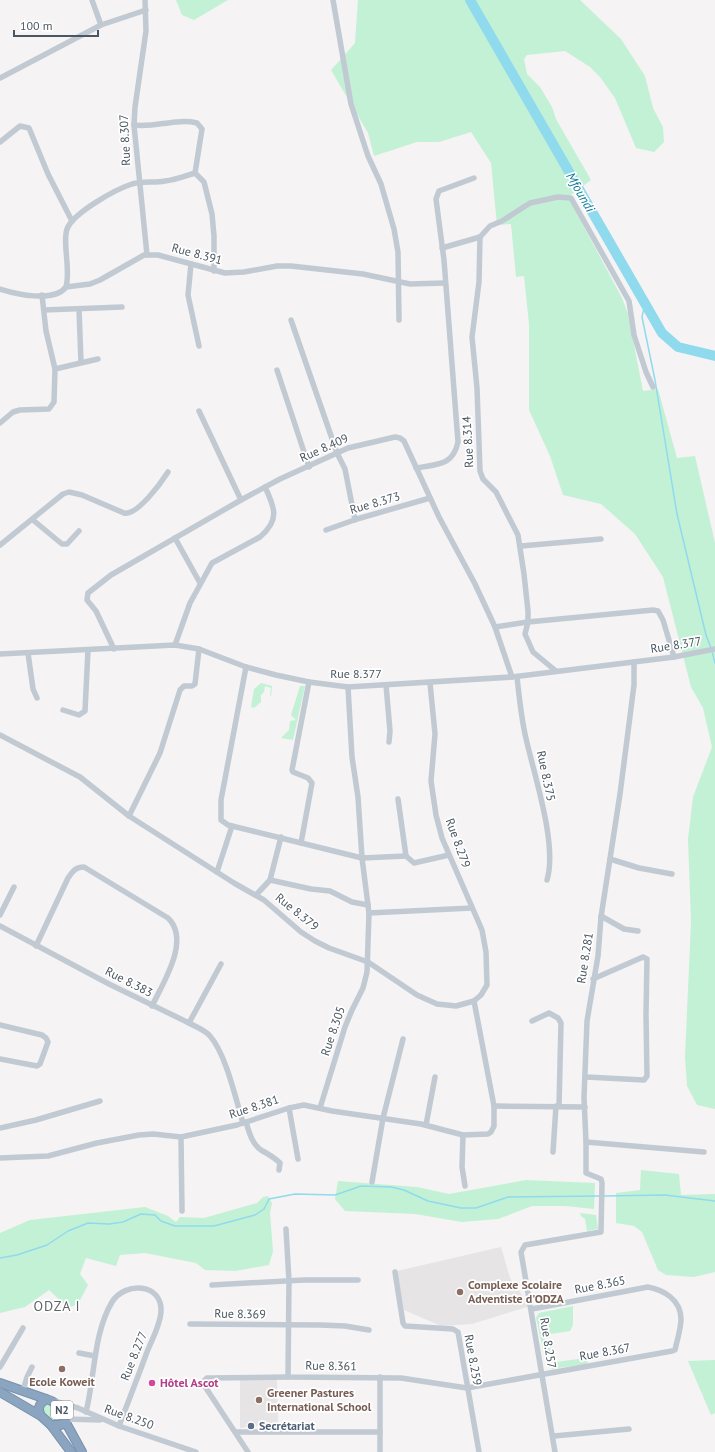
<svg xmlns="http://www.w3.org/2000/svg" width="715" height="1452" font-family="'PT Sans',sans-serif">
<style>
.education{fill:#e6e4e5}
.green{fill:#c3f1d5}
.lines{fill:none;stroke-linecap:round;stroke-linejoin:round}
.stream{stroke:#90daee;stroke-width:1.5}
.river{stroke:#90daee;stroke-width:10}
.highway-casing{stroke:#7690ad;stroke-width:10}
.minor{stroke:#c1cad2;stroke-width:5.5}
.highway{stroke:#8ba5c1;stroke-width:8}
.education-dot{fill:#8d6e63;stroke:#fff;stroke-width:1.5}
.hotel-dot{fill:#d1479c;stroke:#fff;stroke-width:1.5}
.service-dot{fill:#5c6f8a;stroke:#fff;stroke-width:1.5}
.labels{text-anchor:middle;stroke-width:3.5;stroke-linejoin:round;paint-order:stroke}
.shield{fill:#fff;stroke:#808990;stroke-width:1}
.shield-label{font-size:11px;font-weight:bold;fill:#4a5661}
.street-label{font-size:12px;fill:#4a5661;stroke:#fff}
.education-label{font-size:12px;font-weight:bold;fill:#785e54;stroke:#fff;text-anchor:start}
.hotel-label{font-size:12px;font-weight:bold;fill:#b23c85;stroke:#fff;text-anchor:start}
.service-label{font-size:12px;font-weight:bold;fill:#4e5e75;stroke:#fff;text-anchor:start}
.water-label{font-size:13px;font-style:italic;fill:#0c7c9b;stroke:#fff}
.quarter-label{font-size:14px;letter-spacing:1px;fill:#5f6368;stroke:#fff}
</style>
<rect width="100%" height="100%" fill="#f5f3f3"/>
<g class="education">
<polygon points="501,1247 510,1278 530,1306 472,1324 441,1326 404,1310 397,1271"/>
<polygon points="277,1377 278,1423 240,1428 240,1378"/>
</g>
<g class="green">
<polygon points="176,0 228,0 194,20 182,15"/>
<polygon points="358,0 580,0 621,39 645,76 653,108 663,127 664,142 654,152 636,148 615,98 600,77 590,67 565,51 527,55 524,59 527,74 540,87 552,107 556,119 591,180 568,197 622,298 628,314 643,391 658,389 677,458 695,456 715,543 715,1109 697,1105 687,1086 685,1057 691,922 688,839 693,797 712,747 703,708 691,687 663,577 635,534 601,504 563,495 550,456 529,410 529,324 524,276 516,277 511,224 497,225 491,163 471,132 439,142 417,142 374,156 368,133 331,70 355,43"/>
<polygon points="261,683 272,686 271,697 270,694 271,688 265,686 264,692 261,695 261,702 254,708 251,707 254,689"/>
<polygon points="300,686 305,686 293,740 281,738 289,730 290,721 296,720 291,715"/>
<polygon points="641,1170 679,1174 681,1195 715,1194 715,1272 694,1277 666,1275 658,1270 642,1232 634,1226 616,1223 616,1193 640,1190"/>
<polygon points="526,1180 595,1183 594,1209 565,1206 532,1206 498,1219 462,1222 415,1214 345,1211 335,1199 338,1181 417,1187 449,1194"/>
<polygon points="268,1196 272,1203 270,1213 273,1251 269,1265 235,1271 205,1270 196,1263 145,1253 120,1255 116,1266 86,1258 80,1274 88,1285 78,1304 68,1308 49,1290 25,1307 0,1313 0,1233 30,1220 145,1207 168,1216 176,1222 180,1217 204,1218 257,1203 263,1197"/>
<polygon points="580,1213 596,1215 598,1229 587,1231 585,1219 581,1216"/>
<polygon points="573,1306 573,1325 570,1331 544,1335 546,1348 551,1348 549,1360 546,1363 536,1318 539,1313"/>
<polygon points="586,1358 588,1364 551,1369 556,1362"/>
<polygon points="715,1360 715,1413 711,1415 688,1361"/>
<polygon points="47,1403 59,1410 62,1421 56,1422 43,1413 42,1407"/>
</g>
<g class="lines">
<g class="stream">
<polyline points="645,304 642,317 655,380 677,514 706,635 711,648"/>
<polyline points="712,651 715,663"/>
<polyline points="604,1196 665,1195 715,1201"/>
<polyline points="0,1258 17,1255 47,1245 68,1231 88,1223 109,1224 123,1222 141,1214 155,1215 161,1221 175,1226 214,1226 255,1215 264,1209 269,1199 295,1194 335,1195 361,1186 391,1187 404,1190 428,1201 461,1208 476,1208 508,1197 600,1196"/>
</g>
<polyline class="river" points="470,0 662,333 678,347 715,356"/>
<defs>
<g id="highway">
<polyline points="0,1383 46,1399"/>
<path d="M0,1392l41,24 10,9h10l5,-6c-5,-10 -8,-17 -20,-20 -7,5 -9,9 -5,17"/>
<polyline points="65,1421 82,1452"/>
<polyline points="51,1425 71,1452"/>
</g>
</defs>
<use href="#highway" class="highway-casing"/>
<g class="minor">
<polyline points="92,0 101,25"/>
<polyline points="145,0 146,31 135,107 134,125 147,255"/>
<polyline points="333,0 351,104 368,156 381,184 394,229 398,252 399,320"/>
<polyline points="0,78 101,25 146,10"/>
<polyline points="0,142 20,126 29,128 48,174 72,221"/>
<polyline points="195,173 204,182 212,214 214,236 214,271"/>
<polyline points="480,237 479,282 472,337 477,388 480,471 483,479 496,492 518,535 524,574 528,611 528,622 525,634 533,652 556,671"/>
<polyline points="442,248 480,237 490,226 502,221 530,203 558,197 571,198 629,301 634,335 646,372 653,387"/>
<polyline points="191,264 188,295 199,346"/>
<path d="M66,287c5,-19 -4,-44 1,-58 6,-16 49,-40 65,-45 11,-3 22,-1 33,-3 10,-1 20,-5 30,-8l7,-44 -5,-6c-21,-5 -42,5 -63,2"/>
<path d="M0,289c16,5 54,14 66,-2l24,-3 10,-4 44,-25h14l67,18 19,-1 33,-6h14l72,8 47,10 35,-1"/>
<polyline points="42,295 46,331 55,369"/>
<polyline points="79,309 81,362"/>
<polyline points="44,310 122,307"/>
<polyline points="291,320 337,453 345,469 355,520"/>
<polyline points="277,370 309,467"/>
<polyline points="199,411 241,500"/>
<polyline points="0,423 13,412 20,410 49,409 54,402 55,369 98,359"/>
<path d="M416,468c21,-4 37,-2 42,-26l-14,-182 -8,-61 3,-8 35,-13"/>
<polyline points="33,520 62,544 67,544 79,531"/>
<polyline points="326,530 357,519 430,498"/>
<polyline points="175,538 200,583"/>
<path d="M0,545l63,-51 6,-2 13,3 42,18c13,3 37,-30 44,-41"/>
<polyline points="521,546 601,539"/>
<polyline points="495,627 528,622 653,610 658,611 663,620 674,657"/>
<path d="M175,645l15,-42 22,-40 48,-26c20,-17 15,-29 5,-50"/>
<polyline points="114,649 96,611 87,600 88,593 111,575 241,500 280,479 348,448 395,437 400,438 404,441 439,517 475,584 495,627 512,677"/>
<polyline points="28,653 33,689 37,698"/>
<polyline points="0,654 175,645 199,649 246,667 276,675 309,682 348,687 512,677 674,657 715,649"/>
<polyline points="634,662 634,685 620,794 601,917 598,956 587,1021 584,1098 586,1142 704,1152"/>
<polyline points="246,667 221,800 221,820 228,825 362,858 406,856"/>
<path d="M517,677c2,19 4,38 8,57 8,38 33,110 22,146"/>
<polyline points="430,683 435,734 431,781 436,815 442,838 482,930 486,952 487,985 481,995 474,1001"/>
<polyline points="386,685 390,731 389,742"/>
<polyline points="63,710 79,715 85,711 88,650"/>
<polyline points="0,735 80,777 129,816 234,883 264,900 301,932 315,941 329,948 368,962 417,995 437,1004 456,1006 474,1001 494,1106 494,1126 491,1132 488,1134 463,1135"/>
<polyline points="398,799 406,856 414,863 449,855"/>
<polyline points="129,816 160,753 180,690 184,686 192,686 195,684 199,649"/>
<polyline points="301,843 312,783 308,778 293,772 292,770 309,682"/>
<polyline points="610,859 639,868 672,874"/>
<polyline points="217,872 232,826"/>
<polyline points="270,880 311,889 330,891 352,902 368,905"/>
<polyline points="256,895 270,880 281,837"/>
<polyline points="369,913 472,908"/>
<polyline points="0,915 14,887"/>
<polyline points="601,916 624,929 638,931"/>
<polyline points="0,926 109,984 189,1023 221,964"/>
<path d="M36,946l32,-68c5,-7 7,-11 16,-11l84,51c23,22 -5,65 -16,88"/>
<polyline points="532,1021 549,1013 558,1018 561,1023 559,1106"/>
<path d="M189,1023c7,4 16,7 21,13 16,18 26,64 33,87"/>
<polyline points="0,1025 42,1035 46,1038 48,1042 40,1064 37,1066 0,1059"/>
<polyline points="586,1077 644,1080 647,1076 646,1015 647,959 643,957 593,979"/>
<polyline points="494,1106 585,1107"/>
<polyline points="289,1108 298,1159"/>
<polyline points="320,1108 345,1027 352,1010 363,988 367,972 369,913 362,858 358,797 352,757 348,687"/>
<path d="M246,1122c3,10 6,22 15,28 7,4 13,7 19,13l-1,7"/>
<polyline points="426,1125 435,1077"/>
<polyline points="0,1128 36,1120 100,1101"/>
<polyline points="181,1137 182,1211"/>
<polyline points="553,1152 556,1106"/>
<polyline points="0,1158 48,1156 97,1143 139,1135 153,1134 181,1137 237,1125 289,1108 304,1105 332,1111 421,1124 463,1135 462,1167 465,1186"/>
<polyline points="372,1182 383,1118 403,1039"/>
<path d="M286,1229l3,52 -1,96 113,1 66,10 205,-37 3,-1c2,-10 6,-21 6,-31 0,-19 -17,-29 -33,-32l-116,22"/>
<polyline points="395,1272 403,1323 405,1326 453,1329 458,1332 479,1452"/>
<polyline points="212,1285 304,1280 358,1280"/>
<polyline points="190,1324 320,1325 345,1326 369,1330"/>
<polyline points="79,1353 95,1356"/>
<polyline points="0,1367 23,1328"/>
<polyline points="380,1377 380,1452"/>
<polyline points="23,1390 27,1377 32,1367"/>
<polyline points="54,1401 78,1408 119,1426 196,1452"/>
<path d="M86,1412c9,-35 7,-78 26,-110 13,-21 51,-19 49,10 -1,14 -9,27 -14,40 -9,25 -19,50 -28,74"/>
<polyline points="66,1419 100,1420"/>
<polyline points="236,1432 380,1432"/>
<polyline points="554,1436 629,1429"/>
<polyline points="248,1452 204,1385 204,1381 207,1378 288,1377"/>
<polyline points="555,1452 521,1252 525,1245 601,1232 602,1183 601,1179 586,1173 586,1142"/>
</g>
<use href="#highway" class="highway"/>
</g>
<g class="education-dot">
<circle cx="460" cy="1292" r="4"/>
<circle cx="62" cy="1369" r="4"/>
<circle cx="259" cy="1400" r="4"/>
</g>
<circle class="hotel-dot" cx="152" cy="1383" r="4"/>
<circle class="service-dot" cx="251" cy="1426" r="4"/>
<g class="labels">
<rect class="shield" x="51" y="1401" width="22" height="18" rx="3"/>
<g class="shield-label">
<text x="62" y="1414">N2</text>
</g>
<g class="street-label">
<text transform="translate(125 140) rotate(-93)" y="4">Rue 8.307</text>
<text transform="translate(197 254) rotate(15)" y="4">Rue 8.391</text>
<text transform="translate(468 442) rotate(-93)" y="4">Rue 8.314</text>
<text transform="translate(324 448) rotate(-24)" y="4">Rue 8.409</text>
<text transform="translate(375 503) rotate(-16)" y="4">Rue 8.373</text>
<text transform="translate(676 645) rotate(-9)" y="4">Rue 8.377</text>
<text x="356" y="678">Rue 8.377</text>
<text transform="translate(546 776) rotate(78)" y="4">Rue 8.375</text>
<text transform="translate(458 843) rotate(70)" y="4">Rue 8.279</text>
<text transform="translate(297 912) rotate(39)" y="4">Rue 8.379</text>
<text transform="translate(585 958) rotate(-81)" y="4">Rue 8.281</text>
<text transform="translate(129 982) rotate(27)" y="4">Rue 8.383</text>
<text transform="translate(333 1031) rotate(-71)" y="4">Rue 8.305</text>
<text transform="translate(254 1107) rotate(-18)" y="4">Rue 8.381</text>
<text transform="translate(600 1285) rotate(-11)" y="4">Rue 8.365</text>
<text transform="translate(240 1314) rotate(1)" y="4">Rue 8.369</text>
<text transform="translate(548 1343) rotate(81)" y="4">Rue 8.257</text>
<text transform="translate(605 1352) rotate(-10)" y="4">Rue 8.367</text>
<text transform="translate(134 1356) rotate(-68)" y="4">Rue 8.277</text>
<text transform="translate(473 1360) rotate(80)" y="4">Rue 8.259</text>
<text transform="translate(331 1366) rotate(1)" y="4">Rue 8.361</text>
<text transform="translate(129 1417) rotate(20)" y="4">Rue 8.250</text>
</g>
<g class="education-label">
<text x="468" y="1289">Complexe Scolaire<tspan x="468" dy="14">Adventiste d'ODZA</tspan></text>
<text x="62" y="1386" text-anchor="middle">Ecole Koweit</text>
<text x="267" y="1397">Greener Pastures<tspan x="267" dy="14">International School</tspan></text>
</g>
<g class="hotel-label">
<text x="160" y="1387">Hôtel Ascot</text>
</g>
<g class="service-label">
<text x="259" y="1430">Secrétariat</text>
</g>
<g class="water-label">
<text transform="translate(581 192) rotate(60)" y="5">Mfoundi</text>
</g>
<g class="quarter-label">
<text x="57" y="1311">ODZA I</text>
</g>
</g>
<path d="M14 30v6h84v-6" fill="none" stroke="#4a5661" stroke-width="2"/>
<text x="20" y="30" font-size="12" fill="#4a5661" stroke="#ffffff" stroke-width="3" paint-order="stroke">100 m</text>
</svg>
